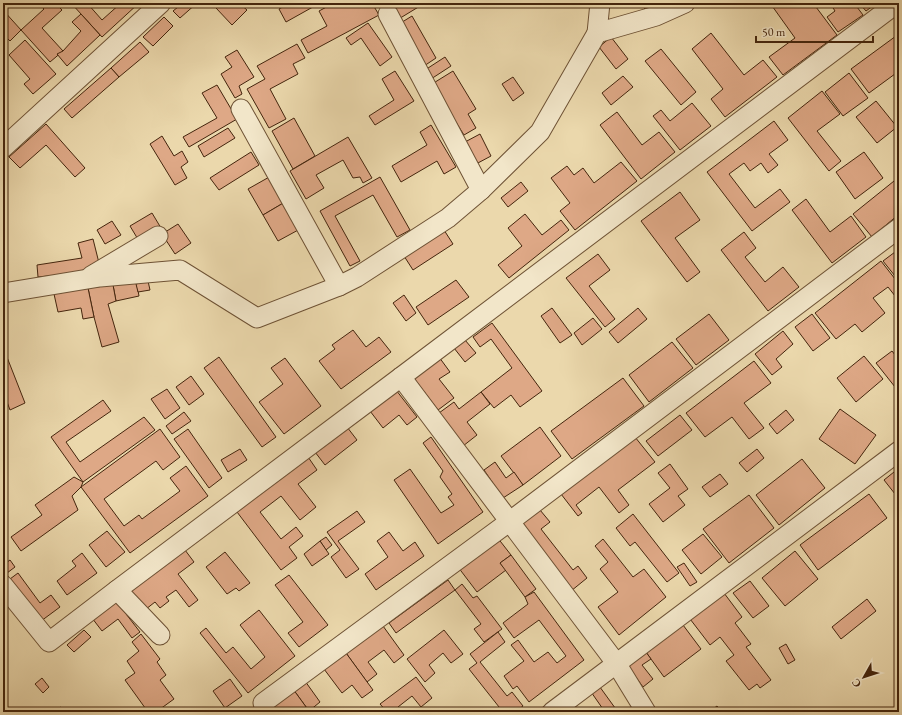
<svg xmlns="http://www.w3.org/2000/svg" width="902" height="715" font-family="'EB Garamond',serif">
<style>
.building{fill:#dea886;stroke:#44250d}
.lines{fill:none;stroke-linecap:round;stroke-linejoin:round}
.minor-casing{stroke:#6e5235;stroke-width:21}
.minor{stroke:#f2e6c9;stroke-width:19}
</style>
<rect width="100%" height="100%" fill="#ebd8ac"/>
<filter id="stains"><feTurbulence type="fractalNoise" baseFrequency=".005" numOctaves="4"/><feColorMatrix values="0 0 0 0 .2 0 0 0 0 .09 0 0 0 0 .02 0 0 0 .5 -.17"/></filter>
<radialGradient id="worn" r=".72"><stop offset=".6" stop-color="#630" stop-opacity="0"/><stop offset="1" stop-color="#630" stop-opacity=".3"/></radialGradient>
<g class="building">
<polygon points="38,3 55,3 62,10 42,28 63,51 50,62 21,30 44,9"/>
<polygon points="71,3 87,3 102,20 121,3 139,3 102,37"/>
<polygon points="183,3 197,3 180,18 173,11"/>
<polygon points="210,3 220,3 215,8"/>
<polygon points="222,3 239,3 247,10 232,25 216,8"/>
<polygon points="290,3 320,3 286,22 279,9"/>
<polygon points="334,3 372,3 379,15 308,53 301,40 327,26 319,11"/>
<polygon points="386,3 425,3 397,20"/>
<polygon points="641,3 666,3 649,15"/>
<polygon points="770,3 813,3 837,35 783,75 769,57 795,38"/>
<polygon points="830,3 854,3 863,15 838,32 827,17 835,11"/>
<polygon points="859,3 877,3 866,11"/>
<polygon points="3,10 21,30 10,41 3,34"/>
<polygon points="81,14 100,35 67,66 57,54 63,51 81,31 72,22"/>
<polygon points="412,16 436,58 424,66 399,24"/>
<polygon points="164,17 173,26 153,46 143,37"/>
<polygon points="368,23 392,57 380,66 361,38 351,45 346,38"/>
<polygon points="711,33 744,75 763,60 777,77 725,117 711,99 723,89 692,49"/>
<polygon points="896,36 899,40 899,71 869,93 851,69"/>
<polygon points="611,37 628,59 616,69 599,47"/>
<polygon points="25,40 56,74 33,94 24,84 30,79 9,55"/>
<polygon points="140,42 149,52 119,77 111,68"/>
<polygon points="297,44 305,58 293,64 298,74 270,89 286,119 269,128 247,89 265,79 257,66"/>
<polygon points="661,49 696,92 681,105 645,61"/>
<polygon points="237,50 254,77 239,86 242,94 235,98 221,74 232,67 225,57"/>
<polygon points="445,57 451,66 431,79 425,70"/>
<polygon points="111,68 119,77 72,118 64,109"/>
<polygon points="395,71 414,101 375,125 369,116 394,100 382,79"/>
<polygon points="453,71 476,109 468,114 476,128 464,135 432,84"/>
<polygon points="849,73 868,98 843,116 825,92"/>
<polygon points="623,76 633,87 611,105 602,93"/>
<polygon points="513,77 524,93 513,101 502,84"/>
<polygon points="217,85 237,119 189,147 183,137 217,118 202,93"/>
<polygon points="822,91 840,114 817,131 841,161 829,171 788,118"/>
<polygon points="876,101 897,127 877,143 856,117"/>
<polygon points="692,103 711,126 680,150 653,116 661,110 670,121"/>
<polygon points="617,112 642,145 659,132 675,152 641,179 600,125"/>
<polygon points="294,118 315,156 293,169 272,131"/>
<polygon points="774,121 788,140 769,154 778,165 768,173 761,163 750,171 744,163 729,174 755,208 780,189 790,202 752,231 707,172"/>
<polygon points="46,124 85,168 75,177 46,145 20,168 9,157"/>
<polygon points="431,125 456,167 444,174 437,161 401,182 392,166 427,145 420,132"/>
<polygon points="228,128 235,138 204,157 198,146"/>
<polygon points="480,134 491,156 476,164 465,142"/>
<polygon points="162,136 174,156 182,151 188,162 181,167 187,178 175,185 150,144"/>
<polygon points="348,137 372,178 363,183 360,177 353,178 343,160 316,175 324,188 306,199 290,171"/>
<polygon points="251,152 259,165 219,190 210,178"/>
<polygon points="864,152 883,178 855,199 836,172"/>
<polygon points="621,162 637,181 575,230 560,211 570,203 551,178 567,166 574,175 583,168 594,183"/>
<polygon points="271,176 285,202 263,215 248,189"/>
<polygon points="380,177 410,230 397,237 373,195 335,216 360,261 350,266 320,211"/>
<polygon points="899,177 899,214 872,237 853,214"/>
<polygon points="521,182 528,191 508,207 501,198"/>
<polygon points="680,192 700,220 675,238 700,272 687,282 641,221"/>
<polygon points="806,199 830,232 851,216 866,237 832,263 792,210"/>
<polygon points="285,202 300,229 278,241 263,215"/>
<polygon points="152,213 161,228 139,241 130,226"/>
<polygon points="525,214 542,235 561,220 569,230 509,278 498,265 522,246 508,228"/>
<polygon points="112,221 121,235 105,244 97,230"/>
<polygon points="178,224 191,243 175,254 162,234"/>
<polygon points="444,230 453,244 413,270 404,256"/>
<polygon points="744,232 756,248 745,257 765,282 783,267 799,287 768,311 721,250"/>
<polygon points="93,239 99,263 90,265 90,272 38,277 37,265 82,258 78,243"/>
<polygon points="899,249 899,281 883,261"/>
<polygon points="598,254 610,270 589,286 615,319 605,327 566,278"/>
<polygon points="881,261 899,284 899,301 888,287 873,298 885,313 862,332 855,324 836,339 815,313"/>
<polygon points="136,280 139,296 116,301 113,285"/>
<polygon points="456,280 469,297 428,325 416,307"/>
<polygon points="148,281 150,290 138,292 136,284"/>
<polygon points="113,285 116,301 108,304 119,342 102,347 94,317 88,288"/>
<polygon points="88,288 94,317 83,319 81,308 58,312 54,294"/>
<polygon points="404,295 416,313 406,321 393,303"/>
<polygon points="552,308 572,335 560,343 541,316"/>
<polygon points="638,308 647,319 618,343 609,332"/>
<polygon points="709,314 729,340 696,365 676,339"/>
<polygon points="812,314 830,338 813,351 795,327"/>
<polygon points="593,318 602,329 582,345 574,333"/>
<polygon points="492,323 542,391 520,407 511,395 494,408 481,392 512,368 491,339 480,347 473,337"/>
<polygon points="353,330 366,347 379,337 391,352 341,389 319,361 335,349 332,345"/>
<polygon points="783,331 793,344 776,359 782,367 772,375 755,354"/>
<polygon points="465,340 476,353 465,362 454,348"/>
<polygon points="672,342 693,368 649,402 629,375"/>
<polygon points="3,347 25,403 10,410 3,391"/>
<polygon points="892,351 899,360 899,392 876,363"/>
<polygon points="864,356 883,379 856,402 837,378"/>
<polygon points="219,357 276,437 262,447 204,368"/>
<polygon points="439,357 450,372 439,379 454,398 438,410 413,377"/>
<polygon points="285,358 321,406 284,434 259,402 283,384 271,368"/>
<polygon points="754,361 771,383 744,403 764,428 749,439 732,417 705,437 686,413"/>
<polygon points="191,376 204,394 189,405 176,387"/>
<polygon points="623,378 644,406 572,459 551,431"/>
<polygon points="167,389 180,408 165,419 151,399"/>
<polygon points="396,390 417,417 407,425 399,415 383,428 370,411"/>
<polygon points="481,392 490,404 467,422 477,435 463,446 439,413 454,402 459,409"/>
<polygon points="103,400 111,411 66,442 80,462 144,417 155,430 83,482 51,437"/>
<polygon points="840,409 876,435 855,464 819,439"/>
<polygon points="786,410 794,420 777,434 769,424"/>
<polygon points="184,412 191,421 172,434 166,426"/>
<polygon points="680,415 692,430 658,456 646,441"/>
<polygon points="347,427 357,440 325,465 315,452"/>
<polygon points="540,427 561,456 523,485 501,456"/>
<polygon points="160,429 180,457 163,470 156,461 104,499 124,526 139,515 142,519 180,491 170,478 186,466 208,496 130,553 81,487"/>
<polygon points="188,429 222,478 209,488 174,439"/>
<polygon points="431,437 483,512 438,544 394,480 410,469 441,513 454,505 448,497 452,494 440,477 443,471 423,443"/>
<polygon points="635,437 655,462 618,490 629,505 619,513 599,487 576,505 582,513 578,516 561,494"/>
<polygon points="240,449 247,460 228,472 221,460"/>
<polygon points="757,449 764,458 747,472 739,463"/>
<polygon points="306,454 317,470 298,484 316,507 300,520 281,496 260,512 281,539 296,527 303,536 289,547 297,558 281,570 234,508"/>
<polygon points="802,459 825,488 779,525 756,495"/>
<polygon points="495,462 506,478 514,472 523,485 503,498 484,470"/>
<polygon points="670,464 688,489 678,496 685,505 663,522 649,504 670,488 658,473"/>
<polygon points="899,468 899,499 884,480"/>
<polygon points="720,474 728,484 710,497 702,487"/>
<polygon points="74,477 83,482 81,487 72,496 78,510 21,551 11,537 42,515 35,505"/>
<polygon points="869,494 887,518 818,570 800,545"/>
<polygon points="749,495 774,528 729,563 703,529"/>
<polygon points="540,510 550,522 541,529 573,570 578,566 587,578 571,591 519,526"/>
<polygon points="357,511 365,522 338,541 359,569 346,578 331,557 340,550 327,532"/>
<polygon points="633,514 679,573 667,582 635,542 630,546 616,528"/>
<polygon points="107,531 125,552 106,567 89,545"/>
<polygon points="389,532 403,551 415,542 424,556 376,590 365,574 388,557 377,541"/>
<polygon points="703,534 722,557 701,574 682,550"/>
<polygon points="326,537 332,545 326,550 320,541"/>
<polygon points="497,537 511,555 500,563 506,570 477,592 458,567"/>
<polygon points="603,539 633,577 644,569 666,597 619,635 598,607 618,592 600,569 608,562 595,546"/>
<polygon points="320,541 329,554 312,566 304,554"/>
<polygon points="185,550 194,562 178,574 198,600 189,607 176,590 166,597 169,601 160,608 155,602 141,613 127,594"/>
<polygon points="795,551 818,579 785,606 762,578"/>
<polygon points="225,552 250,583 239,591 236,588 227,594 206,567"/>
<polygon points="82,553 97,573 67,595 57,581 76,566 72,561"/>
<polygon points="511,555 536,589 525,597 500,563"/>
<polygon points="10,560 15,567 3,576 3,565"/>
<polygon points="684,563 697,582 690,586 677,567"/>
<polygon points="18,573 40,603 51,595 60,607 37,624 6,582"/>
<polygon points="289,575 328,625 299,647 288,633 303,622 275,585"/>
<polygon points="448,580 455,590 396,633 389,623"/>
<polygon points="750,581 769,606 753,618 733,593"/>
<polygon points="462,584 473,598 477,596 502,629 484,642 474,629 481,624 455,590"/>
<polygon points="721,589 742,617 735,623 751,644 746,647 771,680 760,688 757,684 749,690 726,661 734,655 720,637 710,645 687,615"/>
<polygon points="534,592 584,660 529,702 517,686 513,689 504,676 524,661 511,645 518,640 534,662 548,652 557,663 566,656 539,620 514,638 503,623 528,604 525,597"/>
<polygon points="867,599 876,611 841,639 832,627"/>
<polygon points="116,601 140,632 132,638 118,619 102,631 92,618"/>
<polygon points="259,610 295,656 248,693 200,633 206,628 226,653 233,647 251,669 265,657 240,625"/>
<polygon points="680,621 701,649 664,677 643,648"/>
<polygon points="383,626 404,655 394,663 384,650 368,662 377,674 367,682 346,653"/>
<polygon points="84,630 91,637 74,652 67,645"/>
<polygon points="444,630 463,654 451,663 443,653 429,665 435,673 425,682 407,659"/>
<polygon points="498,632 505,642 480,662 507,696 512,692 523,706 515,712 503,712 469,669 477,663 470,654"/>
<polygon points="141,634 160,659 157,662 166,675 160,680 174,699 156,712 148,712 125,680 135,673 127,661 139,651 132,642"/>
<polygon points="786,644 795,660 788,664 779,648"/>
<polygon points="643,648 651,659 642,665 653,679 643,687 625,662"/>
<polygon points="346,653 373,690 362,698 352,685 342,693 324,669"/>
<polygon points="416,677 432,698 421,707 412,696 398,707 402,712 387,712 380,704"/>
<polygon points="42,678 49,687 43,693 35,684"/>
<polygon points="230,679 242,696 225,708 213,691"/>
<polygon points="305,681 320,702 309,711 293,689"/>
<polygon points="597,683 618,712 605,712 589,689"/>
<polygon points="293,689 309,711 307,712 264,712"/>
<polygon points="717,706 722,712 709,712"/>
<polygon points="60,707 69,712 57,712"/>
</g>
<g class="lines">
<defs>
<g id="minor">
<polyline points="388,14 481,190"/>
<polyline points="597,33 600,3"/>
<polyline points="241,109 339,286"/>
<polyline points="3,148 161,3"/>
<polyline points="91,276 158,236"/>
<polyline points="3,293 100,277 180,270 257,318 339,286 357,277 448,218 481,190 540,132 597,33 656,16 685,3"/>
<polyline points="401,377 616,663 646,712"/>
<polyline points="3,585 49,642 117,590 401,377 897,3"/>
<polyline points="117,590 160,635"/>
<polyline points="263,703 509,522 899,228"/>
<polyline points="552,712 899,451"/>
</g>
</defs>
<use href="#minor" class="minor-casing"/>
<use href="#minor" class="minor"/>
</g>
<rect width="902" height="715" fill="none" stroke="#ebd8ac" stroke-width="16"/>
<rect x="4" y="4" width="894" height="707" fill="none" stroke="#44250d" stroke-width="2"/>
<rect x="8" y="8" width="886" height="699" fill="none" stroke="#44250d"/>
<g transform="translate(864 677) rotate(231)" stroke="#f2e6c9" stroke-width="3" paint-order="stroke">
<path d="M0-3L7 15L0 10L-7 15Z" fill="#44250d"/>
<text y="-6" font-size="11" font-weight="bold" text-anchor="middle" fill="#44250d">С</text>
</g>
<path d="M756 36v6h117v-6" fill="none" stroke="#44250d" stroke-width="2"/>
<text x="762" y="36" font-size="12" fill="#44250d" stroke="#f2e6c9" stroke-width="3" paint-order="stroke">50 m</text>
<rect width="100%" height="100%" filter="url(#stains)"/>
<rect width="100%" height="100%" fill="url(#worn)"/>
</svg>
